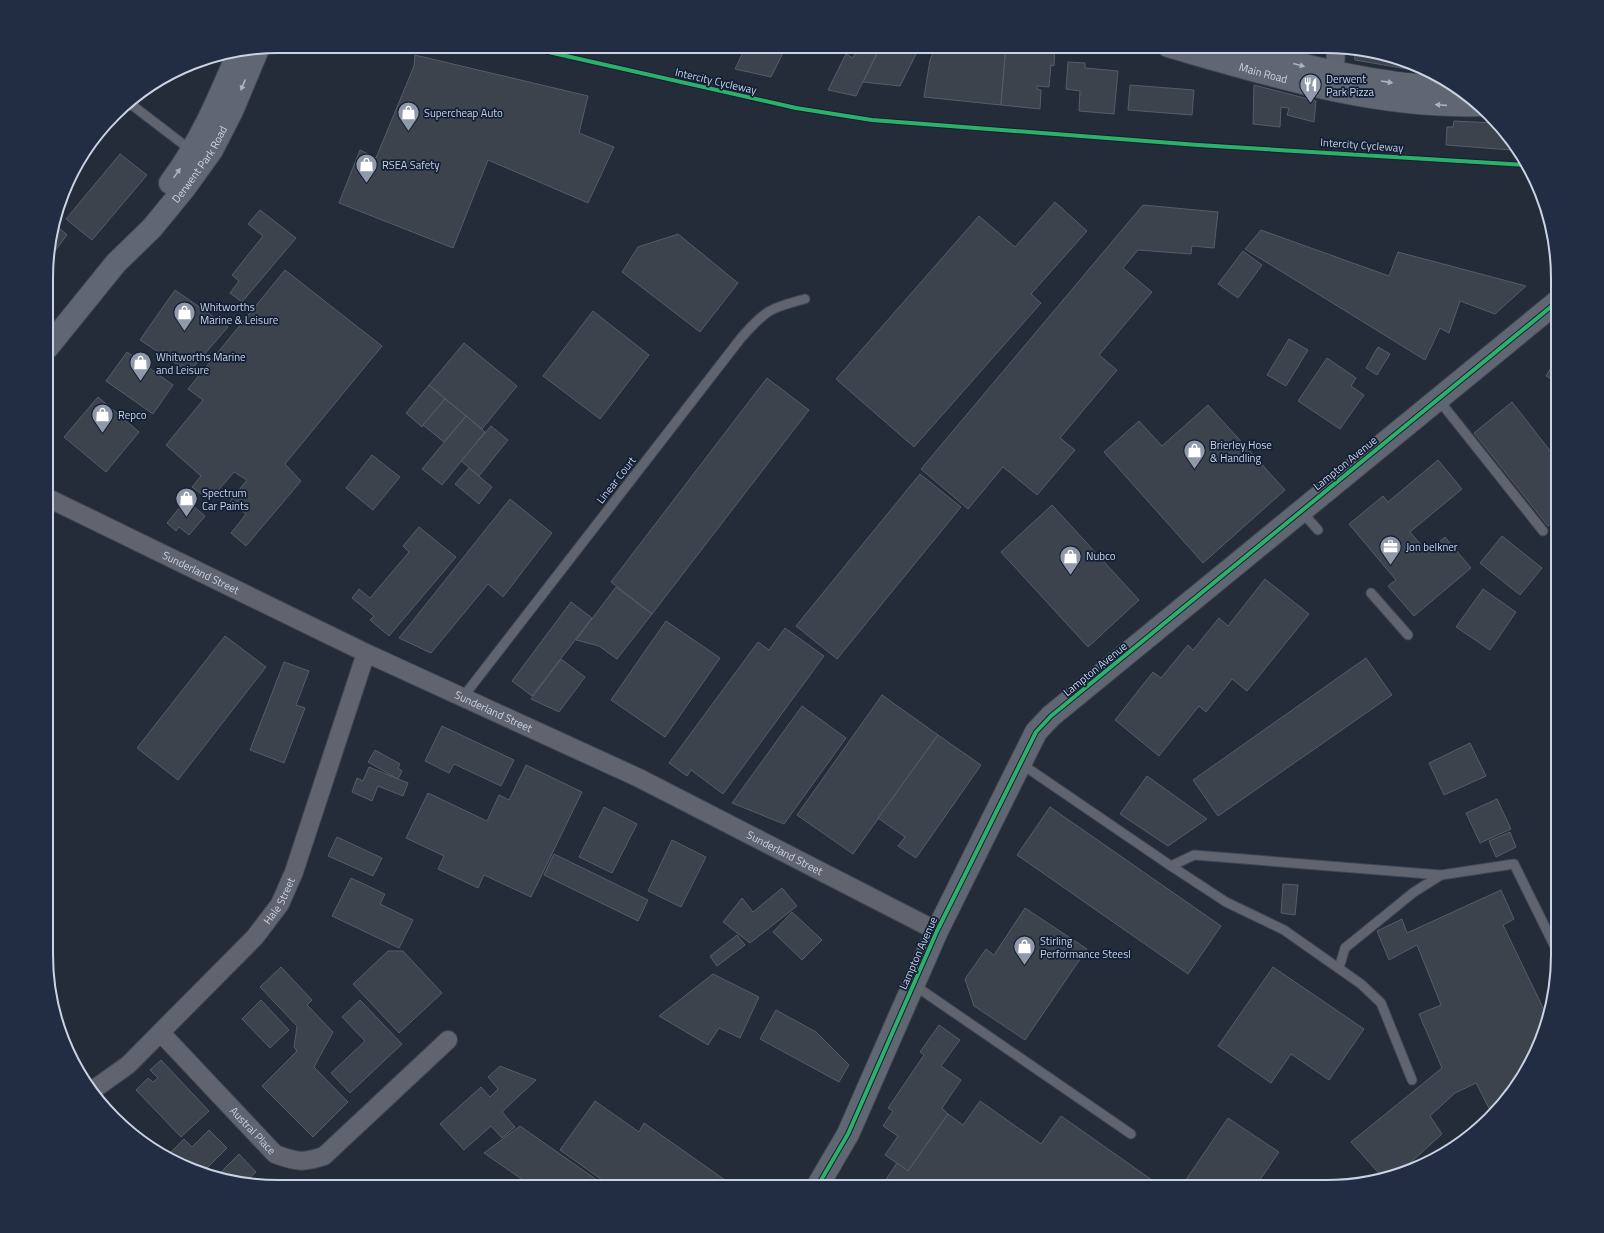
<svg xmlns="http://www.w3.org/2000/svg" width="1604" height="1233" font-family="'Titillium Web',sans-serif">
<style>
.building{fill:#3d434d;stroke:#565d68}
.lines{fill:none;stroke-linecap:round;stroke-linejoin:round}
.lane-casing{stroke:#414752;stroke-width:11}
.street-casing{stroke:#414752;stroke-width:20}
.secondary-casing{stroke:#414752;stroke-width:24}
.lane{stroke:#5f646f;stroke-width:9}
.street{stroke:#5f646f;stroke-width:18}
.secondary{stroke:#606773;stroke-width:22}
.cycleway-casing{stroke:#131f36;stroke-width:6}
.cycleway{stroke:#2db169;stroke-width:4}
.oneway{fill:#aab3c1}
.labels{text-anchor:middle;stroke-width:3.5;stroke-linejoin:round;paint-order:stroke}
.street-label{font-size:11px;fill:#cad3e3;stroke:#131f36}
.poi-label{font-size:11px;fill:#cad3e3;stroke:#131f36;text-anchor:start}
.rim{fill:none;stroke:#cad3e3;stroke-width:2}
</style>
<rect width="100%" height="100%" fill="#242c39"/>
<g class="building">
<polygon points="746,46 772,46 784,51 771,77 735,69"/>
<polygon points="772,46 787,46 784,51"/>
<polygon points="863,46 870,46 878,51 856,96 828,90 846,54 853,58 858,48"/>
<polygon points="881,46 920,46 900,86 863,82"/>
<polygon points="936,46 1006,46 1001,105 924,97 930,60"/>
<polygon points="1006,46 1033,48 1034,46 1055,46 1054,66 1051,65 1049,87 1037,86 1037,89 1041,90 1040,109 1001,105"/>
<polygon points="1294,46 1313,46 1305,49"/>
<polygon points="1354,50 1414,64 1430,73 1355,60"/>
<polygon points="415,55 588,96 579,133 614,147 588,203 488,160 453,248 339,203 360,150 376,158 414,66"/>
<polygon points="1068,62 1085,63 1085,68 1118,71 1114,114 1079,111 1080,91 1066,89"/>
<polygon points="1130,85 1194,90 1192,115 1128,110"/>
<polygon points="1254,85 1316,101 1314,122 1287,115 1289,108 1281,107 1280,127 1253,124"/>
<polygon points="1454,121 1494,123 1511,146 1511,150 1446,145 1447,127 1453,127"/>
<polygon points="120,154 147,175 92,240 66,219"/>
<polygon points="1055,202 1087,231 1031,294 1041,303 914,447 836,379 979,216 1015,247"/>
<polygon points="1143,205 1218,212 1214,248 1192,246 1191,254 1138,250 1123,268 1152,292 1099,355 1117,370 1060,438 1075,450 1037,495 1003,467 968,509 921,469"/>
<polygon points="260,210 296,238 242,302 230,293 239,281 232,275 263,236 248,224"/>
<polygon points="56,225 67,235 48,260 48,248"/>
<polygon points="1261,230 1389,276 1398,252 1526,286 1495,314 1460,301 1449,333 1440,328 1425,360 1245,249"/>
<polygon points="678,234 738,283 700,332 622,272 638,247"/>
<polygon points="1243,251 1262,265 1238,298 1218,284"/>
<polygon points="285,270 382,346 285,464 301,481 246,546 231,533 246,514 230,501 247,480 234,472 210,500 192,487 201,476 166,445 203,400 188,389"/>
<polygon points="175,290 228,327 189,372 140,340"/>
<polygon points="593,311 649,355 600,419 543,376"/>
<polygon points="1289,339 1308,350 1286,386 1267,375"/>
<polygon points="464,343 517,386 482,429 429,385"/>
<polygon points="1378,347 1390,354 1377,375 1366,368"/>
<polygon points="127,352 173,385 153,414 106,381"/>
<polygon points="1558,356 1558,383 1546,376"/>
<polygon points="1327,358 1356,378 1351,386 1364,395 1340,429 1298,401"/>
<polygon points="767,378 809,410 652,614 611,582"/>
<polygon points="429,385 445,399 422,427 406,413"/>
<polygon points="98,397 139,432 106,472 64,437"/>
<polygon points="445,399 466,416 444,442 423,425"/>
<polygon points="1512,402 1558,461 1558,518 1548,526 1474,433"/>
<polygon points="1208,405 1285,490 1203,563 1104,452 1139,421 1162,446"/>
<polygon points="466,416 485,432 442,485 422,469"/>
<polygon points="491,426 508,440 479,476 461,461"/>
<polygon points="372,455 400,477 373,510 346,488"/>
<polygon points="1438,460 1462,489 1410,532 1427,552 1445,537 1471,568 1414,616 1388,586 1396,580 1349,524 1383,496 1388,502"/>
<polygon points="469,468 492,487 479,504 455,484"/>
<polygon points="920,474 961,507 837,659 796,626"/>
<polygon points="510,499 552,533 503,597 488,584 431,653 399,638"/>
<polygon points="186,500 205,516 189,535 179,527 176,531 167,523"/>
<polygon points="1052,505 1139,600 1088,647 1001,552"/>
<polygon points="419,527 456,557 389,636 370,620 374,616 352,598 359,589 370,598 409,552 403,546"/>
<polygon points="1502,536 1542,568 1520,595 1480,563"/>
<polygon points="47,562 53,567 47,574"/>
<polygon points="1265,579 1309,614 1247,691 1232,679 1206,712 1199,706 1159,756 1115,720 1153,672 1161,678 1188,645 1193,650 1219,618 1228,626"/>
<polygon points="616,587 652,614 617,659 599,646 576,640"/>
<polygon points="1483,589 1516,612 1490,650 1456,627"/>
<polygon points="571,602 592,618 532,696 512,681"/>
<polygon points="666,621 720,658 665,737 611,700"/>
<polygon points="785,628 824,656 723,794 691,770 687,776 669,763 758,642 769,650"/>
<polygon points="225,636 266,667 178,780 137,748"/>
<polygon points="1366,658 1392,695 1218,816 1193,780"/>
<polygon points="561,659 585,677 559,712 531,699"/>
<polygon points="284,662 309,671 296,705 305,708 284,763 250,750"/>
<polygon points="882,695 938,735 853,854 797,815"/>
<polygon points="802,706 846,738 784,824 732,803"/>
<polygon points="442,726 514,760 501,786 454,764 449,773 425,761"/>
<polygon points="938,735 981,765 916,858 898,846 905,837 878,818"/>
<polygon points="1470,743 1486,776 1444,795 1429,763"/>
<polygon points="375,750 400,764 398,768 402,771 398,779 368,762"/>
<polygon points="526,765 582,792 531,897 484,875 478,888 438,869 444,856 406,838 428,793 487,821 499,795 509,800"/>
<polygon points="369,767 408,783 403,796 378,786 372,801 352,792 357,778 363,781"/>
<polygon points="1147,776 1207,819 1168,846 1120,814"/>
<polygon points="1497,799 1511,829 1480,843 1466,813"/>
<polygon points="604,807 637,824 612,873 579,857"/>
<polygon points="1050,807 1221,926 1188,974 1017,855"/>
<polygon points="1510,832 1516,847 1496,857 1489,841"/>
<polygon points="337,837 382,858 373,876 328,856"/>
<polygon points="672,840 706,857 681,907 648,891"/>
<polygon points="554,854 648,900 638,921 544,875"/>
<polygon points="351,878 385,894 380,904 413,920 399,948 332,916"/>
<polygon points="1283,884 1298,885 1295,915 1281,913"/>
<polygon points="782,888 797,906 750,943 723,922 742,898 753,912"/>
<polygon points="1501,890 1514,919 1503,925 1547,1016 1540,1044 1500,1108 1492,1114 1476,1083 1455,1093 1430,1116 1442,1134 1399,1173 1383,1178 1351,1142 1442,1068 1419,1014 1441,1005 1417,945 1389,960 1377,931 1402,919 1407,933"/>
<polygon points="1025,908 1087,949 1025,1040 974,1006 965,979 986,949 994,955"/>
<polygon points="792,912 822,940 802,960 773,932"/>
<polygon points="737,935 745,945 717,966 710,956"/>
<polygon points="47,948 54,955 47,964"/>
<polygon points="388,951 403,951 442,993 399,1033 353,984"/>
<polygon points="281,967 312,1000 307,1005 333,1032 314,1067 348,1102 313,1137 262,1086 297,1051 294,1047 297,1026 260,987"/>
<polygon points="1273,967 1364,1029 1329,1080 1291,1054 1271,1083 1218,1046"/>
<polygon points="713,974 759,997 740,1038 719,1028 708,1045 659,1016"/>
<polygon points="261,1000 289,1030 270,1048 242,1019"/>
<polygon points="360,1000 402,1044 350,1093 331,1073 365,1041 342,1017"/>
<polygon points="776,1010 816,1032 849,1065 839,1082 760,1039"/>
<polygon points="939,1025 960,1040 941,1066 961,1080 942,1108 948,1114 908,1171 885,1155 898,1136 883,1126 893,1111 888,1108 924,1055 920,1052"/>
<polygon points="161,1060 209,1111 181,1137 136,1090 148,1078 153,1082 158,1078 150,1070"/>
<polygon points="500,1066 536,1080 502,1112 515,1127 502,1138 491,1126 464,1150 440,1124 481,1087 490,1097 498,1089 488,1077"/>
<polygon points="595,1101 639,1132 644,1123 735,1187 612,1187 560,1150"/>
<polygon points="980,1101 1041,1144 1061,1116 1162,1187 881,1187 897,1163 908,1171 948,1114 963,1125"/>
<polygon points="1228,1118 1279,1152 1255,1187 1181,1187"/>
<polygon points="520,1126 607,1187 533,1187 484,1153"/>
<polygon points="209,1130 227,1148 205,1170 209,1174 190,1169 169,1154 184,1139 192,1147"/>
<polygon points="239,1154 256,1172 245,1182 217,1176"/>
</g>
<g class="lines">
<defs>
<g id="lane">
<polyline points="128,102 192,151"/>
<polyline points="1438,399 1543,531"/>
<polyline points="1301,511 1318,530"/>
<polyline points="1371,593 1408,635"/>
<path d="M463,697l278,-359c24,-27 28,-30 64,-39"/>
<polyline points="1020,763 1171,866 1194,855 1441,875 1514,864 1557,951"/>
<polyline points="1171,866 1226,902 1284,930 1361,984 1381,1003 1412,1080"/>
<polyline points="1339,968 1345,948 1414,892 1441,875"/>
<polyline points="914,985 1131,1134"/>
</g>
<g id="street">
<polyline points="1330,85 1335,73 1336,46"/>
<path id="s1" d="M48,498l318,155 273,125 298,153"/>
<path id="s2" d="M161,1033l114,121c21,8 28,9 49,2l124,-116"/>
<path id="s3" d="M97,1087l31,-22 127,-128 25,-33 14,-32 72,-219"/>
</g>
<g id="secondary">
<path id="s4" d="M1168,46c101,29 205,62 312,59"/>
<path d="M1231,46c73,20 145,39 222,42"/>
<path d="M170,183c30,-40 49,-85 68,-130"/>
<path id="s5" d="M48,347l68,-84 36,-35 32,-39 28,-39 20,-39 26,-62"/>
<polyline points="817,1187 848,1134 937,931 1036,732 1051,716 1558,301"/>
</g>
</defs>
<use href="#lane" class="lane-casing"/>
<use href="#street" class="street-casing"/>
<use href="#secondary" class="secondary-casing"/>
<use href="#lane" class="lane"/>
<use href="#street" class="street"/>
<use href="#secondary" class="secondary"/>
<defs>
<g id="cycleway">
<polyline points="522,46 796,108 872,120 1198,145 1526,165"/>
<polyline points="817,1187 848,1134 937,931 1036,732 1051,716 1558,301"/>
</g>
</defs>
<use href="#cycleway" class="cycleway-casing"/>
<use href="#cycleway" class="cycleway"/>
</g>
<defs><path id="oneway-solid" d="M-6-.8H1V-3.2L6.5 0L1 3.2V.8H-6Z"/></defs>
<g class="oneway">
<use href="#oneway-solid" transform="translate(1299 65) rotate(15)"/>
<use href="#oneway-solid" transform="translate(1387 82) rotate(9)"/>
<use href="#oneway-solid" transform="translate(243 85) rotate(113)"/>
<use href="#oneway-solid" transform="translate(1441 105) rotate(-176)"/>
<use href="#oneway-solid" transform="translate(177 173) rotate(-55)"/>
</g>
<defs>
<symbol id="restaurant-pin" viewBox="-11 -11 22 30"><path d="M0 17L-7.5 6A9.5 9.5 0 1 1 7.5 6Z" fill="#9099a8" stroke="#131f36"/><path d="M-5-6h1v4h1v-4h1v4h1v-4h1v5L-1.5 .5V6h-2V.5L-5-1ZM5-6V6H3V1.5H1.5Q1.5-4 5-6Z" fill="#fff"/></symbol>
<symbol id="shop-pin" viewBox="-11 -11 22 30"><path d="M0 17L-7.5 6A9.5 9.5 0 1 1 7.5 6Z" fill="#9099a8" stroke="#131f36"/><path d="M-5-2.5h2.3a2.7 3.5 0 0 1 5.4 0H5L5.5 6h-11ZM-1.5-2.5h3a1.5 2.3 0 0 0-3 0Z" fill="#fff"/></symbol>
<symbol id="office-pin" viewBox="-11 -11 22 30"><path d="M0 17L-7.5 6A9.5 9.5 0 1 1 7.5 6Z" fill="#9099a8" stroke="#131f36"/><path d="M-6-3h4V-5.5h4V-3h4V5H-6ZM-1-4.5V-3h2v-1.5ZM-6 0V1H6V0Z" fill="#fff"/></symbol>
</defs>
<g fill-rule="evenodd">
<use href="#restaurant-pin" x="1298" y="72" width="25" height="34"/>
<use href="#shop-pin" x="396" y="100" width="25" height="34"/>
<use href="#shop-pin" x="354" y="152" width="25" height="34"/>
<use href="#shop-pin" x="172" y="300" width="25" height="34"/>
<use href="#shop-pin" x="128" y="350" width="25" height="34"/>
<use href="#shop-pin" x="90" y="402" width="25" height="34"/>
<use href="#shop-pin" x="1182" y="438" width="25" height="34"/>
<use href="#shop-pin" x="174" y="486" width="25" height="34"/>
<use href="#office-pin" x="1378" y="534" width="25" height="34"/>
<use href="#shop-pin" x="1058" y="544" width="25" height="34"/>
<use href="#shop-pin" x="1012" y="934" width="25" height="34"/>
</g>
<g class="labels">
<g class="street-label">
<text dy="4" stroke="none"><textPath href="#s4" startOffset="99">Main Road</textPath></text>
<text transform="translate(716 81) rotate(13)" y="4">Intercity Cycleway</text>
<text transform="translate(1362 145) rotate(4)" y="4">Intercity Cycleway</text>
<text dy="4" stroke="none"><textPath href="#s5" startOffset="238">Derwent Park Road</textPath></text>
<text transform="translate(1345 463) rotate(-39)" y="4">Lampton Avenue</text>
<text transform="translate(616 480) rotate(-52)" y="4">Linear Court</text>
<text dy="4" stroke="none"><textPath href="#s1" startOffset="170">Sunderland Street</textPath></text>
<text transform="translate(1095 669) rotate(-39)" y="4">Lampton Avenue</text>
<text dy="4" stroke="none"><textPath href="#s1" startOffset="494">Sunderland Street</textPath></text>
<text dy="4" stroke="none"><textPath href="#s1" startOffset="818">Sunderland Street</textPath></text>
<text dy="4" stroke="none"><textPath href="#s3" startOffset="262">Hale Street</textPath></text>
<text transform="translate(918 953) rotate(-66)" y="4">Lampton Avenue</text>
<text dy="4" stroke="none"><textPath href="#s2" startOffset="134">Austral Place</textPath></text>
</g>
<g class="poi-label">
<text x="1326" y="83">Derwent<tspan x="1326" dy="13">Park Pizza</tspan></text>
<text x="424" y="117">Supercheap Auto</text>
<text x="382" y="169">RSEA Safety</text>
<text x="200" y="311">Whitworths<tspan x="200" dy="13">Marine &amp; Leisure</tspan></text>
<text x="156" y="361">Whitworths Marine<tspan x="156" dy="13">and Leisure</tspan></text>
<text x="118" y="419">Repco</text>
<text x="1210" y="449">Brierley Hose<tspan x="1210" dy="13">&amp; Handling</tspan></text>
<text x="202" y="497">Spectrum<tspan x="202" dy="13">Car Paints</tspan></text>
<text x="1406" y="551">Jon belkner</text>
<text x="1086" y="560">Nubco</text>
<text x="1040" y="945">Stirling<tspan x="1040" dy="13">Performance Steesl</tspan></text>
</g>
</g>
<path d="M0 0H1604V1233H0ZM278 53H1326A225 225 0 0 1 1551 278V955A225 225 0 0 1 1326 1180H278A225 225 0 0 1 53 955V278A225 225 0 0 1 278 53Z" fill="#222d44" fill-rule="evenodd"/>
<path class="rim" d="M278 53H1326A225 225 0 0 1 1551 278V955A225 225 0 0 1 1326 1180H278A225 225 0 0 1 53 955V278A225 225 0 0 1 278 53Z"/>
</svg>
